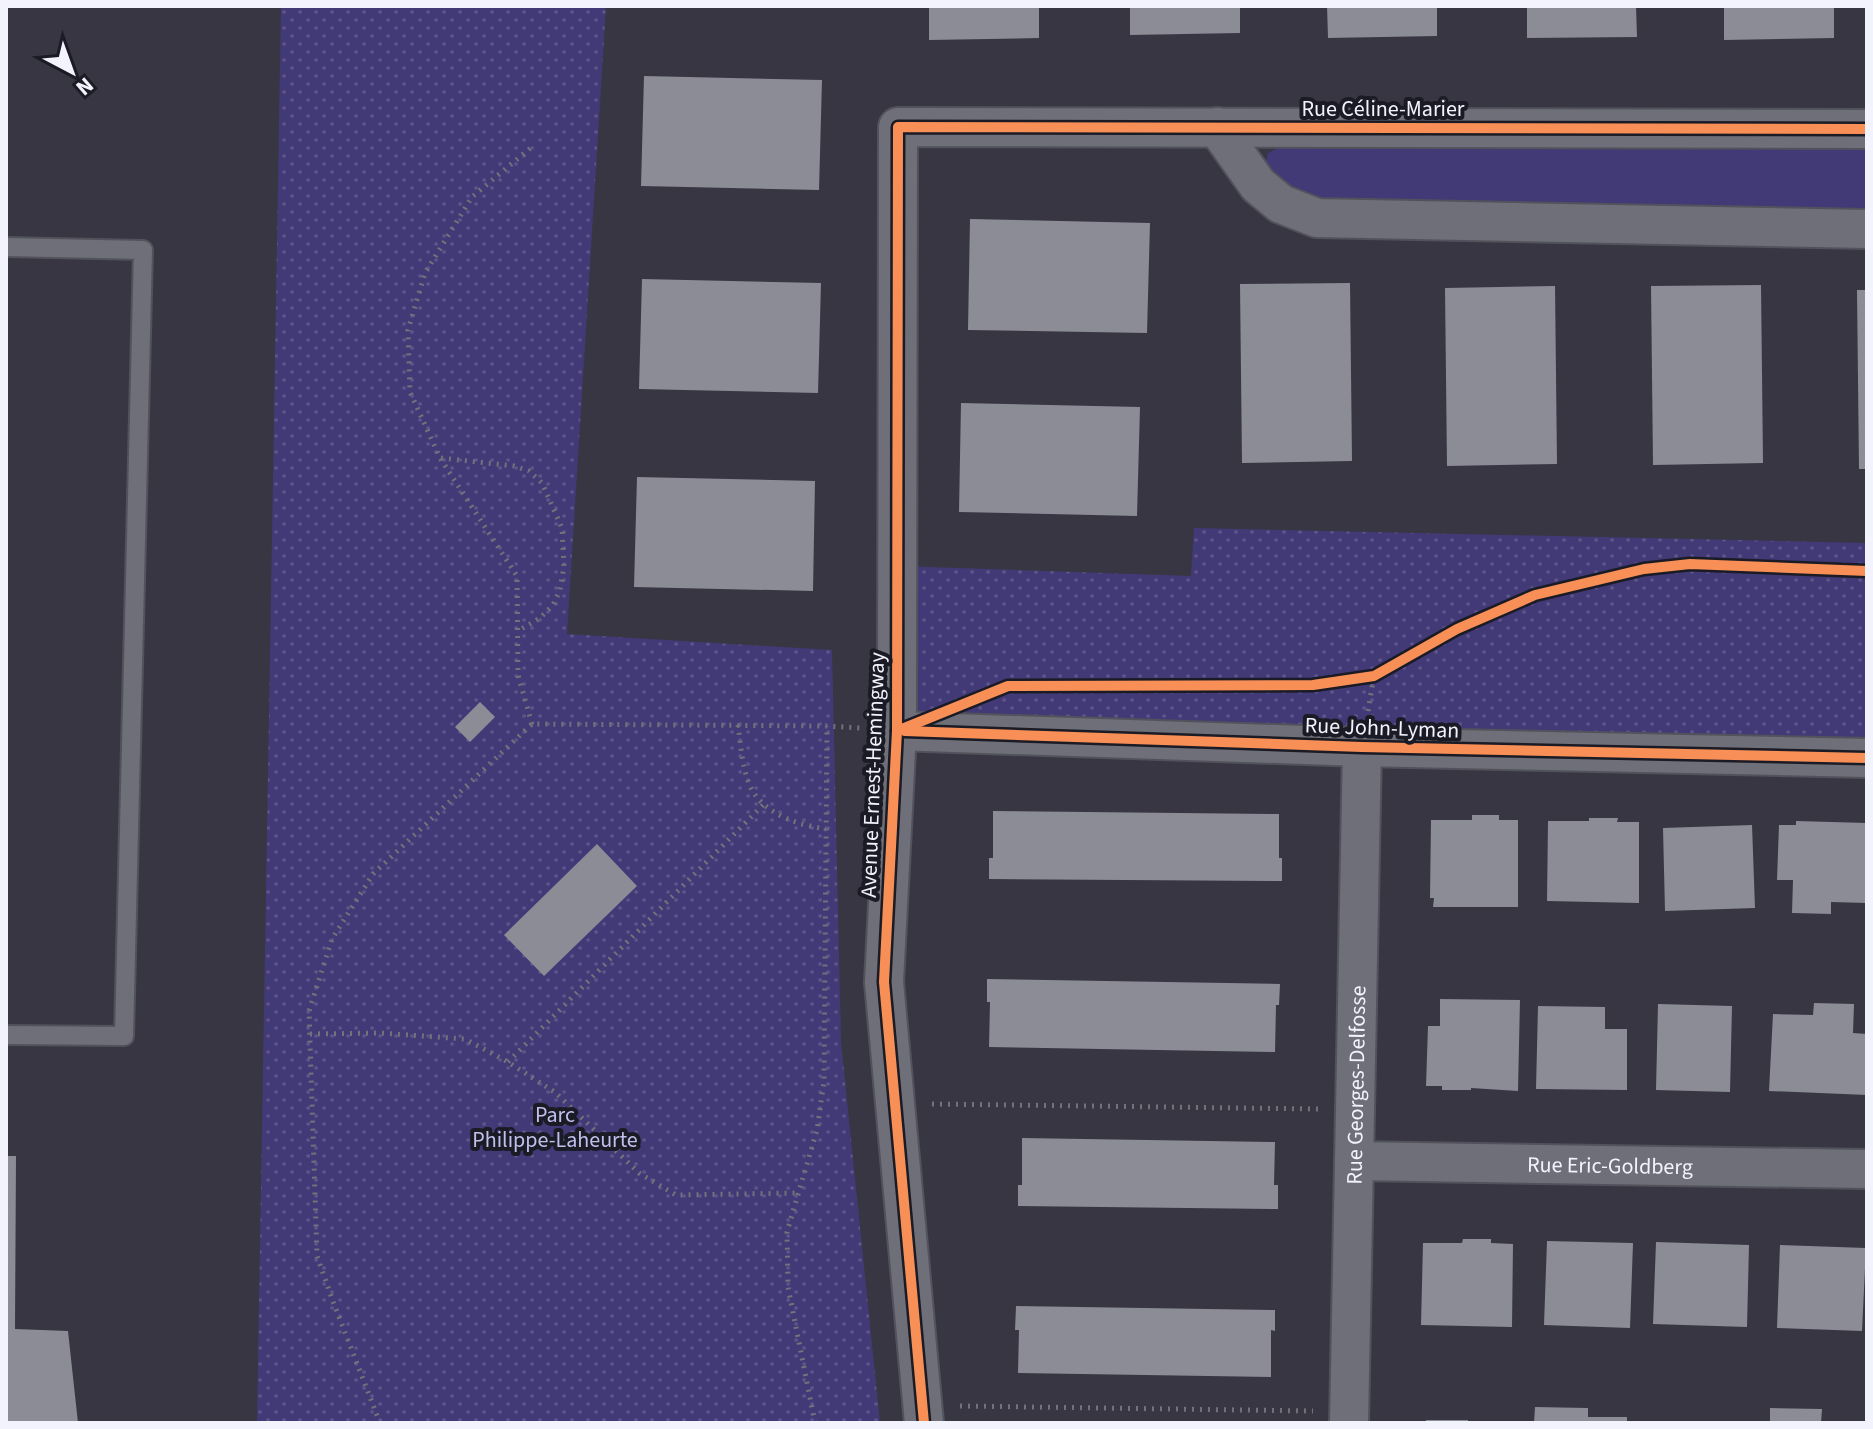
<svg xmlns="http://www.w3.org/2000/svg" width="1873" height="1429" font-family="'Source Sans 3',sans-serif">
<style>
.grass{fill:#423977}
.park{fill:url(#park-dots)}
.building{fill:#8c8c96}
.lines{fill:none;stroke-linecap:round;stroke-linejoin:round}
.service-casing{stroke:#52525c;stroke-width:22}
.minor-casing{stroke:#52525c;stroke-width:42}
.path{stroke:#72727a;stroke-width:5;stroke-dasharray:2 6;stroke-linecap:butt}
.service{stroke:#6f6f79;stroke-width:18}
.minor{stroke:#6f6f79;stroke-width:38}
.cycleway-casing{stroke:#1b1b25;stroke-width:15}
.cycleway{stroke:#f78f57;stroke-width:10}
.labels{text-anchor:middle;stroke-width:8;stroke-linejoin:round;paint-order:stroke}
.street-label{font-size:22px;fill:#f3f3fe;stroke:#1b1b25}
.park-label{font-size:22px;fill:#c1bfec;stroke:#1b1b25}
</style>
<defs>
<pattern id="park-dots" width="8" height="8" patternUnits="userSpaceOnUse" patternTransform="scale(2)"><rect width="8" height="8" fill="#423977"/><path d="M2 2h.1M6 6h.1" fill="none" stroke="#5e568b" stroke-width="1.8" stroke-linecap="round"/></pattern>
</defs>
<rect width="100%" height="100%" fill="#373642"/>
<polygon class="grass" points="1867,140 1867,216 1321,208 1276,186 1264,168 1268,153 1290,142"/>
<g class="park">
<polygon points="281,6 606,6 567,634 832,650 841,1042 880,1423 257,1423"/>
<polygon points="1194,528 1867,543 1867,755 897,731 897,566 1191,576"/>
</g>
<g class="building">
<polygon points="929,6 1039,6 1039,38 929,40"/>
<polygon points="1130,6 1240,6 1240,33 1130,35"/>
<polygon points="1327,6 1437,6 1437,36 1328,38"/>
<polygon points="1527,6 1636,6 1637,37 1527,38"/>
<polygon points="1724,6 1834,6 1834,38 1724,40"/>
<polygon points="644,76 822,80 819,190 641,186"/>
<polygon points="970,219 1150,223 1147,333 968,330"/>
<polygon points="642,279 821,283 818,393 639,389"/>
<polygon points="1350,283 1352,461 1242,463 1240,284"/>
<polygon points="1761,285 1763,463 1653,465 1651,286"/>
<polygon points="1555,286 1557,464 1447,466 1445,288"/>
<polygon points="1857,290 1867,290 1867,469 1859,469"/>
<polygon points="961,403 1140,407 1137,516 959,512"/>
<polygon points="637,477 815,481 813,591 634,587"/>
<polygon points="480,702 495,717 470,742 455,727"/>
<polygon points="993,811 1279,814 1279,858 1282,858 1282,881 989,879 989,858 993,858"/>
<polygon points="1472,815 1499,815 1499,820 1518,820 1518,907 1433,907 1434,898 1430,898 1431,820 1472,820"/>
<polygon points="1589,818 1618,818 1617,822 1639,822 1639,903 1547,901 1548,821 1589,821"/>
<polygon points="1796,821 1867,823 1867,903 1831,902 1831,914 1792,913 1793,880 1777,880 1779,825 1796,825"/>
<polygon points="1752,825 1755,908 1665,911 1663,828"/>
<polygon points="597,844 637,886 544,976 504,935"/>
<polygon points="987,979 1280,984 1279,1005 1276,1005 1275,1052 989,1047 990,1002 987,1002"/>
<polygon points="1440,999 1520,1000 1518,1091 1471,1088 1471,1090 1442,1090 1442,1086 1426,1086 1428,1026 1440,1026"/>
<polygon points="1814,1003 1854,1004 1853,1033 1867,1034 1867,1095 1769,1091 1773,1014 1813,1015"/>
<polygon points="1658,1004 1732,1006 1730,1092 1656,1090"/>
<polygon points="1538,1006 1605,1007 1605,1029 1627,1029 1627,1090 1536,1089"/>
<polygon points="1022,1138 1275,1142 1274,1185 1278,1185 1278,1209 1018,1206 1018,1185 1022,1185"/>
<polygon points="6,1156 16,1156 15,1329 68,1331 78,1423 6,1423"/>
<polygon points="1463,1239 1491,1239 1491,1243 1513,1244 1512,1327 1421,1325 1423,1243 1462,1243"/>
<polygon points="1547,1241 1633,1243 1630,1328 1544,1325"/>
<polygon points="1656,1242 1749,1245 1747,1327 1653,1324"/>
<polygon points="1780,1245 1866,1248 1862,1331 1777,1328"/>
<polygon points="1016,1306 1275,1310 1275,1331 1271,1330 1271,1377 1018,1373 1019,1330 1015,1330"/>
<polygon points="1535,1407 1588,1408 1588,1417 1627,1417 1627,1423 1534,1423"/>
<polygon points="1770,1408 1822,1409 1821,1423 1770,1423"/>
<rect x="1426" y="1420" width="42" height="3"/>
</g>
<g class="lines">
<defs>
<polyline id="service" points="6,247 143,250 124,1036 6,1035"/>
<g id="minor">
<polyline points="1217,127 1258,185 1281,204 1317,218 1867,229"/>
<polyline points="897,731 1362,747 1867,758"/>
<path id="s1" d="M1354,1161l513,8"/>
<polyline points="924,1423 884,982 897,731 898,127 1867,129"/>
<path id="s2" d="M1349,1423l13,-676"/>
</g>
</defs>
<use href="#service" class="service-casing"/>
<use href="#minor" class="minor-casing"/>
<g class="path">
<polyline points="441,458 514,466 529,471 542,483 562,528 564,566 560,590 553,605 540,618 518,631"/>
<polyline points="1368,711 1374,676"/>
<polyline points="532,724 518,675 517,576 440,458 410,392 408,330 425,273 472,197 534,145"/>
<path d="M738,725c3,21 4,44 13,63 14,27 48,37 75,41"/>
<polyline points="310,1034 380,1033 465,1039 508,1062 556,1093 639,1173 676,1195 799,1193"/>
<polyline points="508,1062 764,804"/>
<polyline points="932,1104 1318,1109"/>
<polyline points="960,1406 1313,1411"/>
<polyline points="380,1423 334,1304 317,1256 309,1011 332,939 373,874 532,724 827,726 860,728"/>
<polyline points="815,1423 788,1287 787,1232 817,1130 824,1081 827,726"/>
</g>
<use href="#service" class="service"/>
<use href="#minor" class="minor"/>
<defs>
<g id="cycleway">
<polyline points="897,731 1008,686 1313,685 1374,676 1457,629 1535,595 1644,569 1690,564 1867,571"/>
<polyline points="905,731 1362,747 1867,758"/>
<polyline points="924,1423 884,982 897,731 898,127 1867,129"/>
</g>
</defs>
<use href="#cycleway" class="cycleway-casing"/>
<use href="#cycleway" class="cycleway"/>
</g>
<g class="labels">
<g class="street-label">
<text x="1383" y="116">Rue Céline-Marier</text>
<text transform="translate(1382 727) rotate(2)" y="8">Rue John-Lyman</text>
<text transform="translate(872 775) rotate(-88)" y="8">Avenue Ernest-Hemingway</text>
<text dy="8" stroke="none"><textPath href="#s2" startOffset="338">Rue Georges-Delfosse</textPath></text>
<text dy="8" stroke="none"><textPath href="#s1" startOffset="256">Rue Eric-Goldberg</textPath></text>
</g>
<g class="park-label">
<text x="555" y="1122">Parc<tspan x="555" dy="25">Philippe-Laheurte</tspan></text>
</g>
</g>
<rect width="1873" height="1429" fill="none" stroke="#f3f3fe" stroke-width="16"/>
<g transform="translate(72 72) rotate(139)" stroke="#1b1b25" stroke-width="6" paint-order="stroke">
<path d="M0-6L14 30L0 20L-14 30Z" fill="#f3f3fe"/>
<text y="-12" font-size="22" font-weight="bold" text-anchor="middle" fill="#f3f3fe">N</text>
</g>
</svg>
